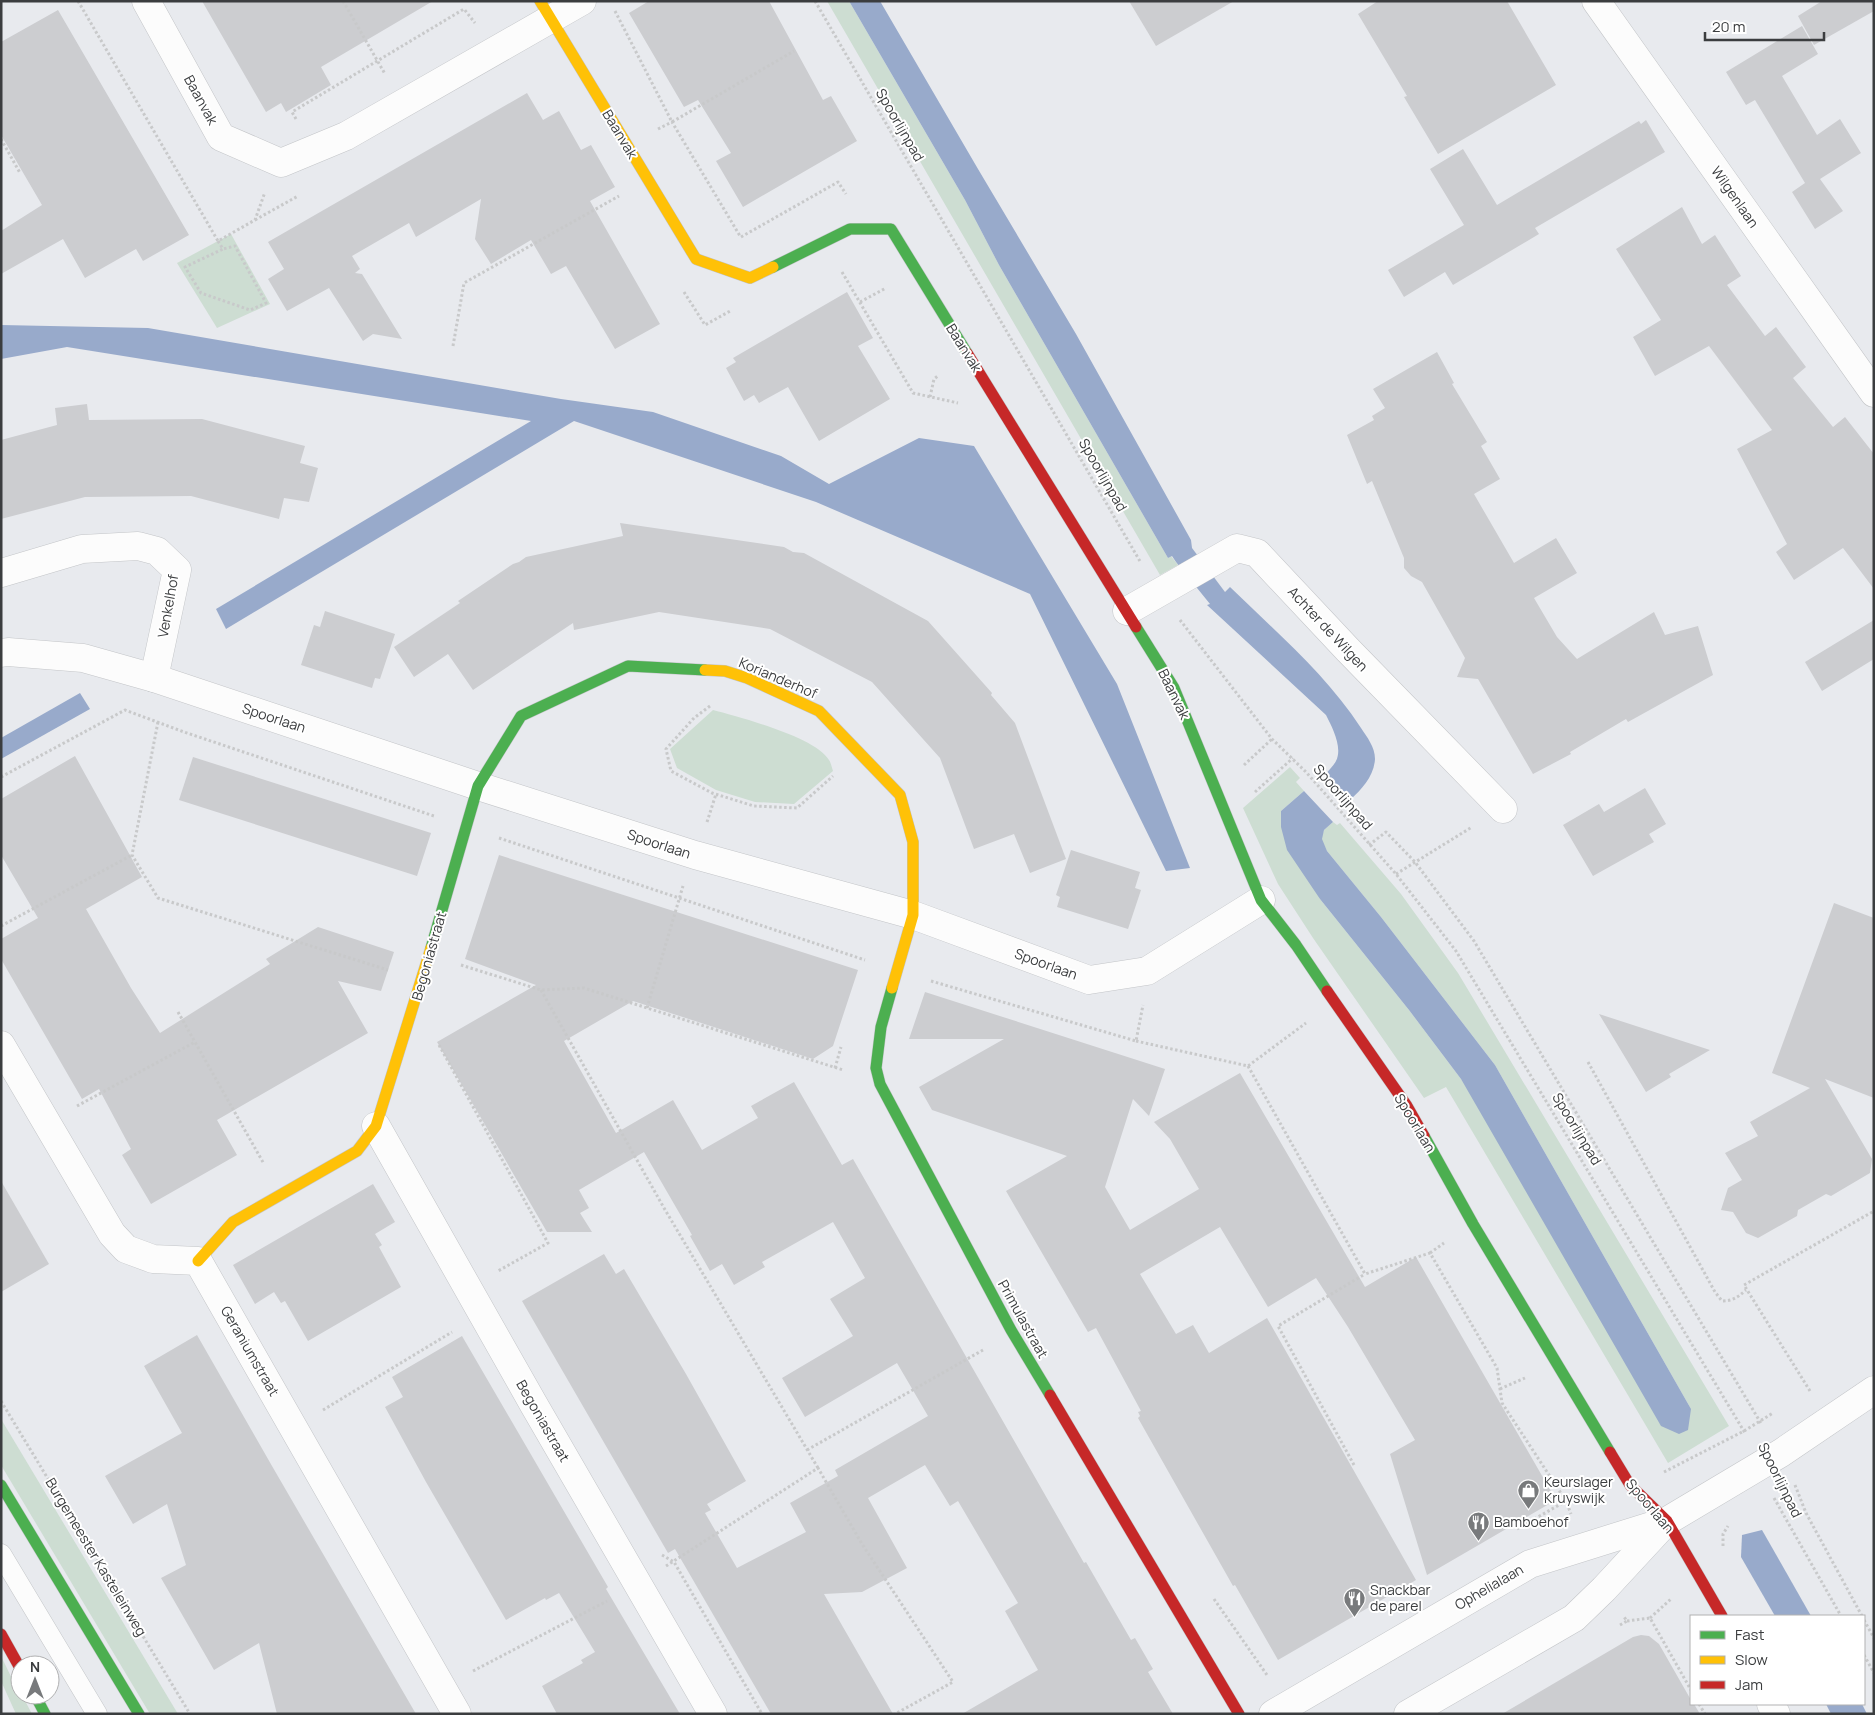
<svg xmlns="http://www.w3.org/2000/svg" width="1875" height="1715" font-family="Manrope,sans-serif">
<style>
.green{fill:#cdddd2}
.water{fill:#98aacb}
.building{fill:#cccdd0}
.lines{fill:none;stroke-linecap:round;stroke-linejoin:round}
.lane-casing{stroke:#c3c5c8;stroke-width:21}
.street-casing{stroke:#c3c5c8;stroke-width:29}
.fast-casing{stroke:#c3c5c8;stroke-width:12}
.slow-casing{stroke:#c3c5c8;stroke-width:12}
.jam-casing{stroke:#c3c5c8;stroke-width:12}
.path{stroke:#c8c9ca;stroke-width:3;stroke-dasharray:2.5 2.5;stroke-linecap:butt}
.lane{stroke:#fcfcfc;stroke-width:20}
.street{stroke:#fcfcfc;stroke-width:28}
.fast{stroke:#4caf50;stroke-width:11}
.slow{stroke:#ffc107;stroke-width:11}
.jam{stroke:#c62828;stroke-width:11}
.labels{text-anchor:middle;stroke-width:4;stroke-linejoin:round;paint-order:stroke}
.street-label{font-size:14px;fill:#3b3d3f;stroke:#fff}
.poi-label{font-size:14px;fill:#3b3d3f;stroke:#fff;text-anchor:start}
</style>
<rect width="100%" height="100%" fill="#e8eaee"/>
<g class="green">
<polygon points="827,1 849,1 965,200 999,265 1168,558 1171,556 1178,565 1160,575"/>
<polygon points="231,234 270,304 217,328 177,263"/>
<path d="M713,710c26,7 103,27 116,50 2,3 3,8 4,11l-39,33 -39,-2 -39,-12 -39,-22 -7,-19z"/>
<polygon points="1290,767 1300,778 1296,782 1304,791 1281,811 1320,899 1409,1010 1461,1079 1691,1409 1495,1065 1381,917 1327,851 1321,839 1324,830 1333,822 1337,825 1340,823 1401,894 1458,973 1729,1426 1668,1463 1446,1087 1424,1098 1313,938 1278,884 1243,808"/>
<polygon points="1,1419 178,1714 150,1714 1,1465"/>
<polygon points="1,1656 20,1695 22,1695 32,1714 16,1714 1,1681"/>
</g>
<g class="water">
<path d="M849,1h31l98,168 98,165 115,206 1,8 33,44 5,-5c46,45 96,87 131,141 6,9 14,19 14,31 -1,17 -13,30 -25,41l-24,-26c3,-4 8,-9 10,-13 7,-14 -4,-34 -10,-46l-119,-110 3,-1 -34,-42 -4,-6 -4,2 -169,-293 -34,-65z"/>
<polygon points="1,325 148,328 561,399 653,412 781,456 829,484 919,438 974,446 1117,684 1190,868 1166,871 1030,594 816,502 574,421 226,629 216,609 531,421 67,347 1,359"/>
<polygon points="80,693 90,709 1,759 1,738"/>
<polygon points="1304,791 1333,822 1324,830 1322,839 1327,851 1381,917 1495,1065 1691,1409 1688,1430 1679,1434 1661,1426 1461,1079 1409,1010 1320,899 1287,850 1281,827 1281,811"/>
<polygon points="1762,1530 1811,1616 1775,1616 1741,1557 1742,1535"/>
<polygon points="1826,1704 1862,1704 1867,1714 1831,1714"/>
</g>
<g class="building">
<polygon points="202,1 433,1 321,67 331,85 286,112 281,103 266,112"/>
<polygon points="649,1 769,1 823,100 831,96 857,141 743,207 716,161 731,153 698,100 684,107 629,13"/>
<polygon points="1129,1 1234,1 1156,46"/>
<polygon points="1378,1 1507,1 1556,85 1438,154 1404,97 1407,96 1358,14"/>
<polygon points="1822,1 1874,1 1874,11 1814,45 1798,16"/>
<polygon points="58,10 189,235 143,261 136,249 85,278 63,239 1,274 1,231 42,205 1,135 1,42"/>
<polygon points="1802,26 1818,54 1782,76 1817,135 1840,119 1861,153 1820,179 1843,211 1815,229 1792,192 1805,183 1755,100 1746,105 1726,72"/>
<polygon points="527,93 543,120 559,111 581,150 591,145 615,187 590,201 660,324 615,349 566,266 551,274 531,240 491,264 475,239 481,199 416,237 409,223 352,256 360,269 355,273 362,274 402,339 373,334 363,341 329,288 287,311 268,279 284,269 268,242"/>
<polygon points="1646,120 1665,152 1535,228 1539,234 1453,285 1445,272 1404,297 1388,270 1464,225 1430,169 1463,149 1497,205 1639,121 1641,124"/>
<polygon points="1682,207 1702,244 1715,235 1741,276 1727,285 1765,336 1776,327 1806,367 1793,378 1833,427 1845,417 1874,454 1874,589 1843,548 1794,580 1776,552 1787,544 1737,449 1772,430 1709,346 1655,376 1633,337 1661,320 1616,249"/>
<polygon points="847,292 873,338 858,346 890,399 819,441 788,387 759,403 754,395 744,401 726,368 736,362 733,358"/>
<polygon points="1437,352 1454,383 1452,384 1487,442 1481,446 1500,479 1474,494 1514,563 1556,538 1577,573 1534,598 1557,637 1577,659 1654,612 1665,635 1698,626 1713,675 1628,722 1626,719 1570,752 1571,754 1533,774 1478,679 1457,677 1465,658 1422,582 1411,576 1404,568 1404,558 1372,481 1367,484 1347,435 1374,420 1372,416 1385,408 1373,389"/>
<polygon points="87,404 89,420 202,419 305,446 300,463 318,468 309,502 284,498 279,519 191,496 85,497 1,519 1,440 57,425 55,408"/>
<polygon points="620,523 784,547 793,552 804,553 928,621 992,693 991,695 1015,723 1066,859 1030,873 1014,834 974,849 940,758 872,682 770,629 659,612 574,630 573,623 473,690 448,654 414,677 394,647 460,603 458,601 513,564 519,562 526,557 623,536"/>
<polygon points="325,611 395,634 380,679 375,678 372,688 301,665 314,625 320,627"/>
<polygon points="1874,620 1874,659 1822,691 1805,662"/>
<polygon points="75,756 142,877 86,909 131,988 160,1033 270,964 266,959 318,927 394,952 381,991 338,981 368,1033 217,1120 237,1155 151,1204 122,1155 131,1149 99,1089 82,1099 1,959 1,939 38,918 1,855 1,799"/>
<polygon points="193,757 431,833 417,876 179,800"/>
<polygon points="1645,788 1666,824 1649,834 1654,842 1593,876 1563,825 1599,804 1604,812"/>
<polygon points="1071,850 1140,872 1135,888 1141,890 1128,929 1057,907 1060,897 1056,895"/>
<polygon points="499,855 858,970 833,1046 813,1059 633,1001 564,1041 616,1133 673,1100 702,1150 758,1118 751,1106 794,1082 842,1165 853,1159 1084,1563 1086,1562 1131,1640 1135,1638 1153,1669 1148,1672 1173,1714 962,1714 1038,1670 1005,1611 1018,1603 958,1501 950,1506 925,1465 868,1498 907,1568 862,1592 824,1594 893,1714 771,1714 675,1549 668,1553 522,1301 604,1254 616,1274 624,1269 686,1374 746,1481 707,1504 711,1510 705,1513 737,1568 806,1532 790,1503 838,1476 835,1470 928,1416 897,1363 805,1417 782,1378 853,1336 830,1299 865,1278 833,1222 762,1262 765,1267 734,1285 722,1264 710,1271 690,1236 692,1235 644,1152 579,1190 589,1208 580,1213 592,1232 547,1232 437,1042 536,985 465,959"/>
<polygon points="1834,903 1874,918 1874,1098 1825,1079 1872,1159 1870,1173 1831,1196 1826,1194 1798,1210 1797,1216 1758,1238 1746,1233 1733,1212 1721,1210 1728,1188 1742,1180 1725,1153 1758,1136 1750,1122 1810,1088 1772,1073"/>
<polygon points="925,992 1165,1069 1149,1116 1133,1099 1105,1187 1130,1230 1199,1189 1170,1139 1154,1122 1240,1073 1365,1287 1416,1257 1556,1500 1427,1575 1390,1454 1415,1440 1348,1327 1316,1278 1268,1307 1220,1227 1140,1274 1176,1334 1193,1325 1209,1353 1267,1318 1416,1580 1278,1660 1235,1585 1233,1586 1138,1418 1140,1416 1138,1412 1141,1411 1096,1328 1088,1332 1006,1191 1067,1156 932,1110 919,1087 1004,1039 909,1039"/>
<polygon points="1599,1014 1710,1050 1669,1074 1671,1077 1646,1092"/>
<polygon points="1,1181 49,1264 1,1292"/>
<polygon points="373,1184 395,1222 375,1234 382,1245 379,1247 401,1287 308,1341 285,1301 281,1303 274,1292 255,1304 233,1265"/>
<polygon points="197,1335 272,1466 416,1714 277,1714 259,1643 214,1670 161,1578 186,1565 167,1504 133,1524 105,1476 182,1433 144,1366"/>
<polygon points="462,1336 608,1587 606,1589 680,1714 557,1714 542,1686 583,1663 581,1660 595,1652 559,1593 546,1600 545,1598 506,1620 426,1482 385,1407 403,1397 392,1377"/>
<polygon points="1641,1635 1649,1636 1659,1644 1691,1700 1691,1704 1694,1704 1700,1714 1502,1714 1633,1637"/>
</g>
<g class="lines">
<defs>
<polyline id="lane" points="1,1554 97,1714"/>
<g id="street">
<polyline points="146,1 221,137 281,163 346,136 582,1"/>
<polyline points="1596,1 1874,393"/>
<polyline points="1,573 82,549 138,546 157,551 177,570 154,678"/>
<polyline points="1127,611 1237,548 1257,553 1348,650 1503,809"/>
<polyline points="1,653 8,652 83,658 154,678 478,786 695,855 913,915 1089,980 1147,971 1261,900"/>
<polyline points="1,1045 112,1234 126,1249 153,1259 198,1261 457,1714"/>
<polyline points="376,1126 534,1405 713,1714"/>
<polyline points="1771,1704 1776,1714"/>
<polyline points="1273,1714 1530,1564 1667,1521 1781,1453 1874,1390"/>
<polyline points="1408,1714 1574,1618 1604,1589 1666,1522"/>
</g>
<g id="fast">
<polyline points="773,267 850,229 891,229 967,353"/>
<polyline points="1136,627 1174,688 1261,900 1296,945 1327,991"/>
<polyline points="431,948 478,786 521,716 628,666 705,670"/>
<polyline points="892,988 881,1027 876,1068 880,1084 1011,1330 1050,1395"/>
<polyline points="1424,1136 1473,1224 1610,1452"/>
<polyline points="1,1485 139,1714"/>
<polyline points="35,1695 45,1714"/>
</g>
<g id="slow">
<polyline points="540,1 696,259 750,278 773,267"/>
<polyline points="705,670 725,671 747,678 819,711 900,795 913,842 913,915 892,988"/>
<polyline points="198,1261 233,1222 357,1151 376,1126 431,948"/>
</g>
<g id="jam">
<polyline points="967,353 1136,627"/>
<polyline points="1327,991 1407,1106 1424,1136"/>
<polyline points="1050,1395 1239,1714"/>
<polyline points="1610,1452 1630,1485 1667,1521 1722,1616"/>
<polyline points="1,1634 20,1668"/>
</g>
</defs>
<use href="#lane" class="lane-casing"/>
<use href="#street" class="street-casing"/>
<use href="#fast" class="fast-casing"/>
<use href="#slow" class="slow-casing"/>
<use href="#jam" class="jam-casing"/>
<g class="path">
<polyline points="78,1 218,241 255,220 265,192"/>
<polyline points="343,1 385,74"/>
<polyline points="815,1 1141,563"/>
<polyline points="615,11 672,122 794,51"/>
<polyline points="296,119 292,112 464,9 475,23"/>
<polyline points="658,129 672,122 740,236"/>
<polyline points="1,139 20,173"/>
<polyline points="255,220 298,196"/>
<polyline points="741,237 838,182 846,194"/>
<polyline points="218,241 223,249 185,267 201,293 250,310 266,303 235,246 223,249"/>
<polyline points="842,272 913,393 958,403"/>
<polyline points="684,292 705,325 732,310"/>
<polyline points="860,302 886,288"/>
<polyline points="453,346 464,283 619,196"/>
<polyline points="930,397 934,379 939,375"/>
<polyline points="1180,620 1272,739 1306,772 1396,874 1456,951 1745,1433"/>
<polyline points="710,706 694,718 666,749 671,771 712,793 754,806 797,808 833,776"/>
<polyline points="158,722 132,855 158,898 388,970"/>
<polyline points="1244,765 1272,739"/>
<polyline points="1,777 125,710 184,732 434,816"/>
<polyline points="1255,792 1293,758"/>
<polyline points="707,822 716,794"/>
<polyline points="499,838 865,960"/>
<polyline points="1369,845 1386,832 1415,862 1474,941 1762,1425"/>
<polyline points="1396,874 1472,827"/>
<polyline points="1,926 132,855"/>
<polyline points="461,965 541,990 584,988 843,1070"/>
<polyline points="931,981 1136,1041 1143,1005"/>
<polyline points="541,990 664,1208 818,1468"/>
<polyline points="647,1008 683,886"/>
<polyline points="178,1012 264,1164"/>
<polyline points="1136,1041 1248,1066 1306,1023"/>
<polyline points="439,1045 548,1243 498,1271"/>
<path d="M1588,1062l127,230 7,9c11,0 16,-4 24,-11"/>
<polyline points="1248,1066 1365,1274 1430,1253 1497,1368 1502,1403 1566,1501 1571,1514"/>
<polyline points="835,1068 841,1047"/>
<polyline points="77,1106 195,1042"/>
<polyline points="1430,1253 1444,1243"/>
<polyline points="1500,1389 1525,1378"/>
<polyline points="1810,1391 1744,1285 1874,1211"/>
<polyline points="1,1401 190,1714"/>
<polyline points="323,1410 452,1332"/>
<polyline points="807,1450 983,1350"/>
<polyline points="1354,1465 1278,1326 1365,1274"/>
<polyline points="1664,1472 1744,1431 1773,1413"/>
<polyline points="1795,1485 1806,1513 1862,1616"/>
<polyline points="1774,1498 1841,1616"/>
<polyline points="1517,1529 1566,1501 1594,1494"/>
<polyline points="1723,1546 1723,1534 1728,1526"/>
<polyline points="662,1555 674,1562 762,1714"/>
<polyline points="666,1566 818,1468 862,1544 953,1682 895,1714"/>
<polyline points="1214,1599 1267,1675"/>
<polyline points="1650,1618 1671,1599"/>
<polyline points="1864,1620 1874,1638"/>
<polyline points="1627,1621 1650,1618 1691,1690"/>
<polyline points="1620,1625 1627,1621 1624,1617"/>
<polyline points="1864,1655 1874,1673"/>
<polyline points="473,1671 607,1601"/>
<polyline points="1699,1704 1705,1714"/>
</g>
<use href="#lane" class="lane"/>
<use href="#street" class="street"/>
<use href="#fast" class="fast"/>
<use href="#slow" class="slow"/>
<use href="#jam" class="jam"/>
</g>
<defs>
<symbol id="shop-pin" viewBox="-11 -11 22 30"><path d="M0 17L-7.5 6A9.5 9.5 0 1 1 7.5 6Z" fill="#787a7c" stroke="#fff"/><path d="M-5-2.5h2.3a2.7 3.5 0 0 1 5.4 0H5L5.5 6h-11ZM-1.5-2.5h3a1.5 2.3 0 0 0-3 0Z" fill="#fff"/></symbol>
<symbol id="restaurant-pin" viewBox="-11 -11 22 30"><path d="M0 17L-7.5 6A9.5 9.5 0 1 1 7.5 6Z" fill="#787a7c" stroke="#fff"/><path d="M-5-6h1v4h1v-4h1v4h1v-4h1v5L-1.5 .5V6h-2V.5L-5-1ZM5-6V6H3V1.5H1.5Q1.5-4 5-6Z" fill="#fff"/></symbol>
</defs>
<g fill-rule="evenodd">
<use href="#shop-pin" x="1516" y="1478" width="25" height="34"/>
<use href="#restaurant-pin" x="1466" y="1510" width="25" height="34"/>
<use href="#restaurant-pin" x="1342" y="1586" width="25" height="34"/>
</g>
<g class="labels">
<g class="street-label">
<text transform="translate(201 100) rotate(61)" y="5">Baanvak</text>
<text transform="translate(900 125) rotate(60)" y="5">Spoorlijnpad</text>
<text transform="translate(620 134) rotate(59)" y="5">Baanvak</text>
<text transform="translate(1735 197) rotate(55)" y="5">Wilgenlaan</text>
<text transform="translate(964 348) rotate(58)" y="5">Baanvak</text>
<text transform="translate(1103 475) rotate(60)" y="5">Spoorlijnpad</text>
<text transform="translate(168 606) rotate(-80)" y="5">Venkelhof</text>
<text transform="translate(1328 629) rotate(47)" y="5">Achter de Wilgen</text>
<text transform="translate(778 678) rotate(23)" y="5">Korianderhof</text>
<text transform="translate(1174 694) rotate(64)" y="5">Baanvak</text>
<text transform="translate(274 718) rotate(18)" y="5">Spoorlaan</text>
<text transform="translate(1343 797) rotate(49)" y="5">Spoorlijnpad</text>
<text transform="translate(659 844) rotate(18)" y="5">Spoorlaan</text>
<text transform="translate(429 956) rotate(-74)" y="5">Begoniastraat</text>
<text transform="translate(1046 964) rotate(20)" y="5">Spoorlaan</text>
<text transform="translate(1415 1123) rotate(59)" y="5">Spoorlaan</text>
<text transform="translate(1577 1129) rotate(59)" y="5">Spoorlijnpad</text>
<text transform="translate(1023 1319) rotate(61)" y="5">Primulastraat</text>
<text transform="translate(250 1351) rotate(60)" y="5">Geraniumstraat</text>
<text transform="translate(543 1421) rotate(60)" y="5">Begoniastraat</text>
<text transform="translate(1780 1480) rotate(64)" y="5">Spoorlijnpad</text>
<text transform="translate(1650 1506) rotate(50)" y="5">Spoorlaan</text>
<text transform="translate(96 1557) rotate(59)" y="5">Burgemeester Kasteleinweg</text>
<text transform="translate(1489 1587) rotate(-30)" y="5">Ophelialaan</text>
</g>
<g class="poi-label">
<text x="1544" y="1487">Keurslager<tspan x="1544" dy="16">Kruyswijk</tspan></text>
<text x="1494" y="1527">Bamboehof</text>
<text x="1370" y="1595">Snackbar<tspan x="1370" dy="16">de parel</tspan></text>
</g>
</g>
<rect width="1875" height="1715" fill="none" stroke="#3b3d3f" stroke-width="5"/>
<rect x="1690" y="1615" width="175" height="90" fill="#ffffff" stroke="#b1b1b2"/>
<rect x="1700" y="1631" width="25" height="8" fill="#4caf50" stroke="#b1b1b2"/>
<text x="1735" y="1640" font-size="15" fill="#3b3d3f">Fast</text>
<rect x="1700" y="1656" width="25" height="8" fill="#ffc107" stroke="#b1b1b2"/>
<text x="1735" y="1665" font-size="15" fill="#3b3d3f">Slow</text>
<rect x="1700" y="1681" width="25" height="8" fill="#c62828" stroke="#b1b1b2"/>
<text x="1735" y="1690" font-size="15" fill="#3b3d3f">Jam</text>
<g transform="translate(35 1680)"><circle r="24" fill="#ffffff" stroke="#b1b1b2"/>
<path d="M0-4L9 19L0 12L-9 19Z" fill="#787a7c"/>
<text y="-8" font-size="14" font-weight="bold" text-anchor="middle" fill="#3b3d3f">N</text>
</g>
<path d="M1705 32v8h119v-8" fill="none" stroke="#3b3d3f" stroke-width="2.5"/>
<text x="1712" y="32" font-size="15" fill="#3b3d3f" stroke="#ffffff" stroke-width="4" paint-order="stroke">20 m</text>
</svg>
